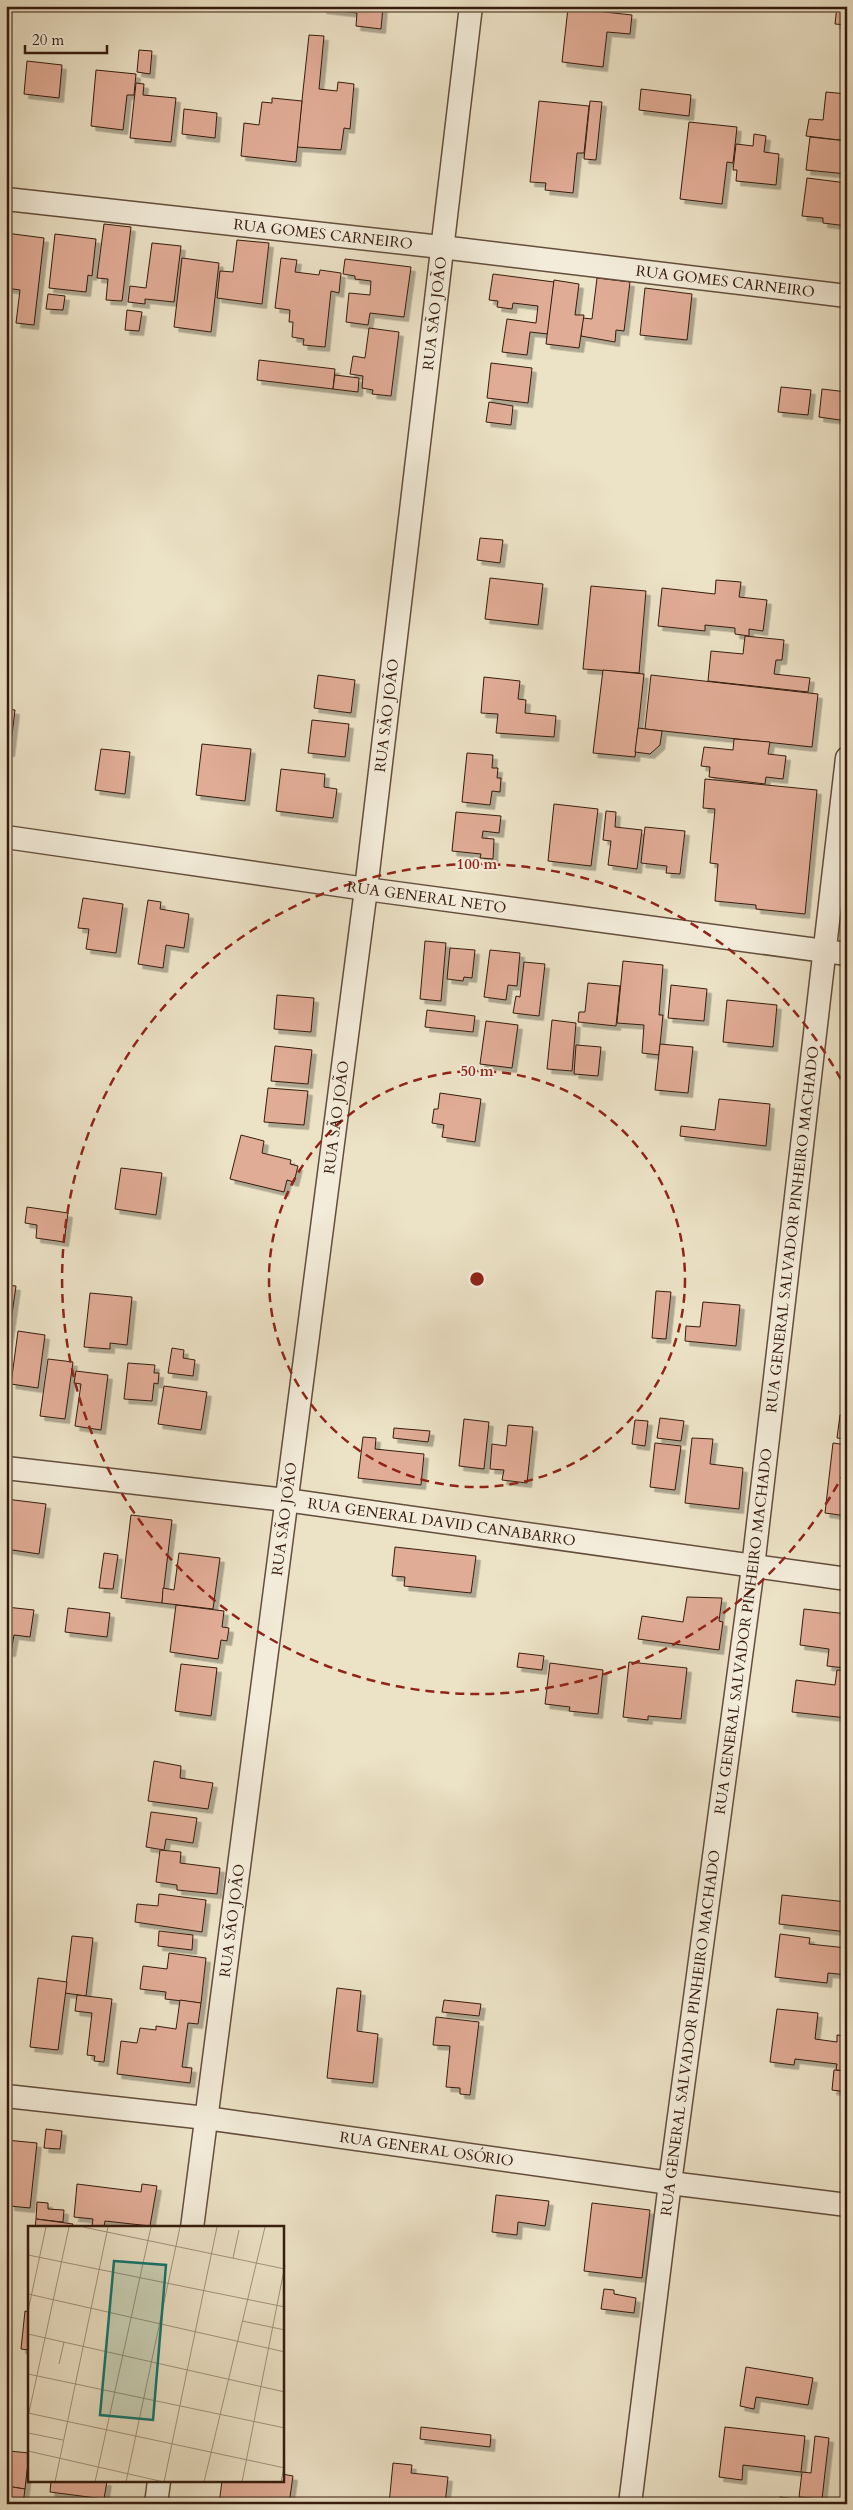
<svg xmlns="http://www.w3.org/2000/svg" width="853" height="2510" font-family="Cardo,serif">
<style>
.building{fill:#e1ac96;stroke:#351b0d;filter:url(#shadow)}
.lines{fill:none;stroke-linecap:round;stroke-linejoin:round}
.street-casing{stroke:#634d3b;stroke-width:25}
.street{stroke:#f3ecda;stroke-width:22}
.ring{fill:none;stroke:#8f2418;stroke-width:2.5;stroke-dasharray:9 6}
.labels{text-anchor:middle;stroke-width:4;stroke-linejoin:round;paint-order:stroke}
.street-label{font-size:15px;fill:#351b0d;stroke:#f3ecda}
.inset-road{fill:none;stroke:#a3927c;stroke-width:1}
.view{fill:#0f766e;fill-opacity:0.15;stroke:#0f766e;stroke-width:2.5}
.inset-edge{fill:none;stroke:#351b0d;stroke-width:2.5}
.centre{fill:#8f2418;stroke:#f3ecda;stroke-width:2.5}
.ring-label{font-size:15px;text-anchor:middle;font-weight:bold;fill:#8f2418;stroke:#f3ecda;stroke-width:4;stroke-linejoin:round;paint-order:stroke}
</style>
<defs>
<filter id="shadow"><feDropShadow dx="4.5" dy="4.5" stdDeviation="0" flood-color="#0004"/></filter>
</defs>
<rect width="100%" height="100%" fill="#ece2c6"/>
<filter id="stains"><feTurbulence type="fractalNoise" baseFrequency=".004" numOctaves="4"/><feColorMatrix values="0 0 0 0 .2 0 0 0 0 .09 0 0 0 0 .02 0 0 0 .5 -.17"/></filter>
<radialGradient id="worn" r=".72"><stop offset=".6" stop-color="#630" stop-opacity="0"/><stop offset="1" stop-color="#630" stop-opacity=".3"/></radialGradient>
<g class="building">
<polygon points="323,6 383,6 381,29 356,26 357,13 322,9"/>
<polygon points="576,6 611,6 610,13 575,10"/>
<polygon points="837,6 847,6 847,25 835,24"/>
<polygon points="568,8 632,15 630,34 607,32 603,67 562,62"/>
<polygon points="309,35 324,36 319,89 337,91 338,82 354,84 350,129 344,128 341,150 297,147"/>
<polygon points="139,50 152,51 150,74 137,72"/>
<polygon points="27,61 62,65 59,98 24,94"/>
<polygon points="96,70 136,74 134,95 127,95 123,130 91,126"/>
<polygon points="136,83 144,84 143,95 176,98 171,142 130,138"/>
<polygon points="641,89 691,95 689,116 639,110"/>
<polygon points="826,92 847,94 847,141 806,136 809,119 823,120"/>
<polygon points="272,98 302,101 296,162 241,156 244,123 259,125 262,102 272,103"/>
<polygon points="539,101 589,106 584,153 577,153 573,193 545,190 546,183 530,182"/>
<polygon points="590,101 602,102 596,160 584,159"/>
<polygon points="184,109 217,113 215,138 182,134"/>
<polygon points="689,122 737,127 733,163 727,162 722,204 680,199"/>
<polygon points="754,134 766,136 764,152 779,154 776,185 736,181 737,170 733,170 736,144 753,146"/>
<polygon points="810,137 847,141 847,174 806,170"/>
<polygon points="807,178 847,183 847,226 823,223 823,218 802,216"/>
<polygon points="104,224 131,227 122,301 106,300 108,279 97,278"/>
<polygon points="6,233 44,238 34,325 16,323 20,290 6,288"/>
<polygon points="55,234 96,239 92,276 88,275 86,292 49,288"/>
<polygon points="237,240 269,243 262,304 217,298 220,271 233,272"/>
<polygon points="152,243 181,246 174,302 145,299 145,304 128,302 130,286 146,288"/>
<polygon points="182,258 219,263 211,332 174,327"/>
<polygon points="281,258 297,260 295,272 319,275 320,270 341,273 339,293 331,291 325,347 303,345 304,339 292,337 293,322 289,322 290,310 275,308"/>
<polygon points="345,259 411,267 404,317 370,313 368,325 346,322 349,293 370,295 371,281 355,279 355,276 343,274"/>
<polygon points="493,274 554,282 548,334 530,332 527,355 502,352 507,319 536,323 538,306 513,303 512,309 497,307 498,301 489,300"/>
<polygon points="597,278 630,282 624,331 616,330 615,342 581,336 583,318 592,319"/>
<polygon points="554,280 579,284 575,315 584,315 579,348 546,344"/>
<polygon points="645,288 692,294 687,340 640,335"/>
<polygon points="48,294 65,296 63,310 46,309"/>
<polygon points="127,310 142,312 139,331 125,330"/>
<polygon points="369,328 399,332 391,396 372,394 373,390 362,388 363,376 350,374 353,356 365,358"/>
<polygon points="259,360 335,369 333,389 257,380"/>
<polygon points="491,363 532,368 528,403 487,398"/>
<polygon points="335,375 359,378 358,392 333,389"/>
<polygon points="781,387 811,390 808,415 778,412"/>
<polygon points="822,389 847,392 847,421 819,417"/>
<polygon points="489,402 513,406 511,425 486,422"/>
<polygon points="480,538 503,540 500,563 477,560"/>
<polygon points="490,578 543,584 538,625 485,619"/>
<polygon points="716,580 741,582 739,597 767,600 763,631 749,629 749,636 735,634 735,628 705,625 705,631 658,626 662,588 715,594"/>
<polygon points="591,586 646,591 639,673 583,669"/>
<polygon points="745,636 784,640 782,660 776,660 774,674 810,678 808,692 708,681 711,651 743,654"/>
<polygon points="603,670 644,674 635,757 593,753"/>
<polygon points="318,675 355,680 351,713 314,708"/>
<polygon points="651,675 818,694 812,747 645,729"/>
<polygon points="484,677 520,681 518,699 526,700 525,713 556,716 554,737 496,733 498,714 481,713"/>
<polygon points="6,709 15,710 10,752 6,752"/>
<polygon points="312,720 349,724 345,757 308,753"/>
<polygon points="638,728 662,731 660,745 650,754 635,752"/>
<polygon points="734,739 770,742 768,754 786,756 783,779 766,777 765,784 709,777 710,767 701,766 704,747 733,750"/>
<polygon points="202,744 251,749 245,801 196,795"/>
<polygon points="101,749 130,752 125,794 95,790"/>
<polygon points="467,753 493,755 492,768 498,768 497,778 501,778 500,792 492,791 490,805 462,802"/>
<polygon points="281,769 325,774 324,787 337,789 333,818 276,811"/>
<polygon points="705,779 817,790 805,914 756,909 756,905 715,901 718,864 710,863 715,809 703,808"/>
<polygon points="554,804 598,809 591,866 548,861"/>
<polygon points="606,811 616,812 615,827 642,830 637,869 608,865 611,841 603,840"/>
<polygon points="456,812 501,816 499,833 483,831 482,838 494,839 493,859 480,858 481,854 452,851"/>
<polygon points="645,827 685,831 680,874 666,873 667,866 641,863"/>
<polygon points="83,898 123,904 116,953 86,949 89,929 78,928"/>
<polygon points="148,900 161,902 160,909 189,914 184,948 166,945 163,968 138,964"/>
<polygon points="425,941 446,943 441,1001 420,999"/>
<polygon points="450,948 475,950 472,978 464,977 463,981 447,979"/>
<polygon points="490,950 520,953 517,986 508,985 506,1000 484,997"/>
<polygon points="623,961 663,965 659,1015 663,1015 659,1055 642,1053 644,1025 617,1023"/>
<polygon points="524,962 545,964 539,1016 513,1013 516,996 520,997"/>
<polygon points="588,983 620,986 616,1026 578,1022 579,1012 585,1012"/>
<polygon points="671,985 707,989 704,1021 668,1018"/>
<polygon points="277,995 314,998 311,1032 274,1029"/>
<polygon points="727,1000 777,1005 773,1047 723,1042"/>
<polygon points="427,1010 475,1016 473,1032 425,1027"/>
<polygon points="552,1020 576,1023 572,1071 547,1069"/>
<polygon points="486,1021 518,1025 512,1068 480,1064"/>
<polygon points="660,1044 693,1047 688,1093 655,1090"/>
<polygon points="576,1045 601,1047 598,1076 574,1074"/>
<polygon points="275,1046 312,1050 308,1084 271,1081"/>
<polygon points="268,1088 308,1091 304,1125 264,1122"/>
<polygon points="440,1093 481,1099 475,1142 442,1137 444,1125 432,1123 434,1109 438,1109"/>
<polygon points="719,1099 770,1104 766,1146 680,1136 681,1126 715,1130"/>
<polygon points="241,1135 264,1141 262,1153 291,1160 290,1164 298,1166 294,1182 287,1180 284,1192 230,1179"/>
<polygon points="121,1168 162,1173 156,1215 115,1209"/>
<polygon points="27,1207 68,1213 64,1242 36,1238 37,1225 25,1223"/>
<polygon points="6,1285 16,1286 6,1356"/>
<polygon points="656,1291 671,1292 666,1339 652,1338"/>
<polygon points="90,1293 132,1297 127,1345 110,1343 110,1349 84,1347"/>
<polygon points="703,1302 740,1305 736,1346 685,1341 686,1326 700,1327"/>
<polygon points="18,1331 45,1335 38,1388 11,1384"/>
<polygon points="172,1348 184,1350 183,1358 195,1360 193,1376 168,1373"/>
<polygon points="48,1359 73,1362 65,1419 40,1416"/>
<polygon points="128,1363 155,1365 154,1373 159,1373 158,1384 154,1383 152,1401 124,1399"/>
<polygon points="76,1371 108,1375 101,1430 75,1426 81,1384 74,1383"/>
<polygon points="164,1386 207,1392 201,1430 158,1424"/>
<polygon points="840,1415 847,1416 847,1439 837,1438"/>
<polygon points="660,1418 684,1421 681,1441 657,1438"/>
<polygon points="464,1419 489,1422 484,1469 459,1466"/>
<polygon points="635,1420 648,1421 645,1446 632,1444"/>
<polygon points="508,1425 533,1427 527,1483 502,1480 504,1470 490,1469 492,1444 506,1446"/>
<polygon points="394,1428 430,1431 428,1442 393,1438"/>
<polygon points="363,1437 376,1438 375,1449 424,1454 421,1485 358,1478"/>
<polygon points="692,1438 713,1439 710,1464 743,1468 739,1509 685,1503"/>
<polygon points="655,1443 681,1446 675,1490 650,1487"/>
<polygon points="833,1443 847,1445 847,1516 825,1513"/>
<polygon points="6,1499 46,1504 39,1554 6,1549"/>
<polygon points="131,1515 172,1520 162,1603 121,1598"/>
<polygon points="395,1547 476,1556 471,1593 404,1586 405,1577 392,1576"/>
<polygon points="104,1553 118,1555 113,1589 99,1588"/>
<polygon points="179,1553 220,1558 213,1609 162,1603 163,1588 174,1590"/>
<polygon points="687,1597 722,1598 719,1621 723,1622 719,1650 638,1639 642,1616 683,1622"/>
<polygon points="176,1605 224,1611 222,1627 229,1628 227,1641 221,1640 218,1659 170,1652"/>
<polygon points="6,1607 34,1610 30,1637 14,1635 11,1652 6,1652"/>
<polygon points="68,1608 110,1613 107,1637 65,1632"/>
<polygon points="804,1609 847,1614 845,1668 827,1666 829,1649 800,1645"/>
<polygon points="519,1653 544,1656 542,1670 517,1667"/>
<polygon points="629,1662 687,1668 681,1719 648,1716 648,1720 623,1717"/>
<polygon points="550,1663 603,1670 598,1714 569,1711 570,1707 545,1704"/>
<polygon points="181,1664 217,1668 211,1716 175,1711"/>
<polygon points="837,1670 847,1671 847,1718 792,1712 796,1680 835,1685"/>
<polygon points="154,1761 181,1766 180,1778 213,1783 208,1809 148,1801"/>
<polygon points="151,1812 197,1818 193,1843 166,1839 164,1850 146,1847"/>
<polygon points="160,1850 181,1852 180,1863 220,1868 217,1894 177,1890 177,1885 156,1882"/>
<polygon points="159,1894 206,1900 202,1932 135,1922 137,1904 158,1906"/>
<polygon points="782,1895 847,1902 847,1932 779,1924"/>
<polygon points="159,1931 193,1935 192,1950 158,1946"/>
<polygon points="780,1934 810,1938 809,1944 847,1948 847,1975 828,1973 827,1983 775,1977"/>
<polygon points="72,1936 93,1938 86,1996 65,1993"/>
<polygon points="169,1953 206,1958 201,2003 165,1999 166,1992 140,1989 143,1966 167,1969"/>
<polygon points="38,1978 67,1982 58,2050 30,2047"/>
<polygon points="337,1988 361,1991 357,2031 378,2034 373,2083 327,2078"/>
<polygon points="77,1995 112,1999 104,2062 94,2061 95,2056 87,2055 92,2013 75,2011"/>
<polygon points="180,2000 201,2003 198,2024 188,2023 182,2067 192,2068 190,2083 117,2074 121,2041 137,2043 140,2028 156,2030 156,2026 176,2029"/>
<polygon points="444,2000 481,2004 479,2016 442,2012"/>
<polygon points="777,2009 818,2013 815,2039 837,2042 837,2035 847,2036 847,2071 836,2070 837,2064 795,2059 794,2065 770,2062"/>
<polygon points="436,2017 479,2022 470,2095 460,2094 460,2088 446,2087 450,2046 433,2045"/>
<polygon points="834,2070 847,2071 847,2092 832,2090"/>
<polygon points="46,2129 62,2131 60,2149 44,2148"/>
<polygon points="6,2140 37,2143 30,2208 10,2206 11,2191 6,2190"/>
<polygon points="77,2184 141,2192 142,2184 157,2186 150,2226 105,2221 104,2227 92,2226 93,2219 74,2217"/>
<polygon points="496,2195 549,2201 545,2226 518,2222 517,2235 492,2232"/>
<polygon points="37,2202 48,2203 48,2209 64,2210 63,2222 36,2219"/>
<polygon points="592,2203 650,2210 642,2278 584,2271"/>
<polygon points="36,2219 73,2224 72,2228 35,2228"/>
<polygon points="604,2289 614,2290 614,2294 636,2298 634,2313 601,2309"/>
<polygon points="25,2311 29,2312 29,2350 21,2349"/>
<polygon points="746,2367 813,2378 808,2405 756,2397 754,2409 740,2406"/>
<polygon points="421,2427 491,2435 490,2447 420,2439"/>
<polygon points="725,2427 805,2436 801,2472 743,2465 742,2480 719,2477"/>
<polygon points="815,2436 829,2438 822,2499 799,2497 802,2472 811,2473"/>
<polygon points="9,2451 29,2453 25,2489 6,2486"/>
<polygon points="393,2463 412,2465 411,2473 448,2477 445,2504 389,2504"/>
<polygon points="282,2474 293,2476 289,2504 219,2504 222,2481 282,2481"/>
<polygon points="51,2481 107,2481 104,2499 50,2492"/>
<polygon points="6,2486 25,2489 23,2504 6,2504"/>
<polygon points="780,2497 812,2501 812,2504 779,2504"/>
</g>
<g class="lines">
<defs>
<g id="street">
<path id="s1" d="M6,199l435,48 406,49"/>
<path id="s2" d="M6,837l360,52 481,65"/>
<path id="s3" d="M6,1468l280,32 561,79"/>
<path id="s4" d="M6,2096l200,22 464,65 177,22"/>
<path id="s5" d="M192,2228l174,-1339 105,-883"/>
<polyline points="156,2504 159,2481"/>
<path id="s6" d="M630,2504l40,-321 83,-616 94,-809"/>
</g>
</defs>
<use href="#street" class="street-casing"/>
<use href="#street" class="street"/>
</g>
<g class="ring">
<circle cx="477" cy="1279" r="208"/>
<path d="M845 1471A415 415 0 1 1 845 1087"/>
</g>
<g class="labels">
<g class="street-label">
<text dy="5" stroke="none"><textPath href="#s1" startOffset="319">RUA GOMES CARNEIRO</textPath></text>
<text dy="5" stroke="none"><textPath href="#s1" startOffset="724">RUA GOMES CARNEIRO</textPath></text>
<text dy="5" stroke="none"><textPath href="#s5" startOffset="1930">RUA SÃO JOÃO</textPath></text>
<text dy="5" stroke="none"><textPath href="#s5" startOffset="1525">RUA SÃO JOÃO</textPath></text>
<text dy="5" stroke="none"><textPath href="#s2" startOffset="425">RUA GENERAL NETO</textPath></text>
<text dy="5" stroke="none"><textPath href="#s5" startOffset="1120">RUA SÃO JOÃO</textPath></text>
<text dy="5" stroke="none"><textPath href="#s6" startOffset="1285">RUA GENERAL SALVADOR PINHEIRO MACHADO</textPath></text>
<text dy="5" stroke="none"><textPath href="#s5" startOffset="715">RUA SÃO JOÃO</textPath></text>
<text dy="5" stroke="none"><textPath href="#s3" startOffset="439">RUA GENERAL DAVID CANABARRO</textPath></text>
<text dy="5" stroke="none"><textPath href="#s6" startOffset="880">RUA GENERAL SALVADOR PINHEIRO MACHADO</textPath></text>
<text dy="5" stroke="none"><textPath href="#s5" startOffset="310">RUA SÃO JOÃO</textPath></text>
<text dy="5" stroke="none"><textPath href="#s6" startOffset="475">RUA GENERAL SALVADOR PINHEIRO MACHADO</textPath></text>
<text dy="5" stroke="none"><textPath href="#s4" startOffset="424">RUA GENERAL OSÓRIO</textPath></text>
</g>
</g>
<g transform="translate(28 2226)">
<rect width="256" height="256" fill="#ece2c6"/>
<path class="inset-road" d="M55,1l202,42M0,29l257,52M205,32l6,-28M0,68l257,58M0,85l18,-84M214,95l43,9M0,108l257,58M31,138l5,-22M0,148l257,54M0,187l257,55M0,191l41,-190M0,207l35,7M0,225l136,31M27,256l53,-255M67,256l56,-255M98,256l54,-255M136,256l53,-255M176,256l61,-255M214,256l43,-217M253,256l3,-15"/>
<path class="view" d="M86,35l52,4 -13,155 -53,-5z"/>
<rect width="256" height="256" class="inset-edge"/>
</g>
<circle cx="477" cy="1279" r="8" class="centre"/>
<g class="ring-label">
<text x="477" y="869">100 m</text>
<text x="477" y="1076">50 m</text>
</g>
<rect width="853" height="2510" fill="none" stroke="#ece2c6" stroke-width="25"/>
<rect x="8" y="8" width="838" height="2495" fill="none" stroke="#351b0d" stroke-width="2.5"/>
<rect x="12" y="12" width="828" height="2485" fill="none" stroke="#351b0d"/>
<path d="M25 45v8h82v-8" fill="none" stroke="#351b0d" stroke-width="2.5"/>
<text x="32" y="45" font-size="15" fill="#351b0d" stroke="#f3ecda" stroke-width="4" paint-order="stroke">20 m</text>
<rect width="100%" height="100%" filter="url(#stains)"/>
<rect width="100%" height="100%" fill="url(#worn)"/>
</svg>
